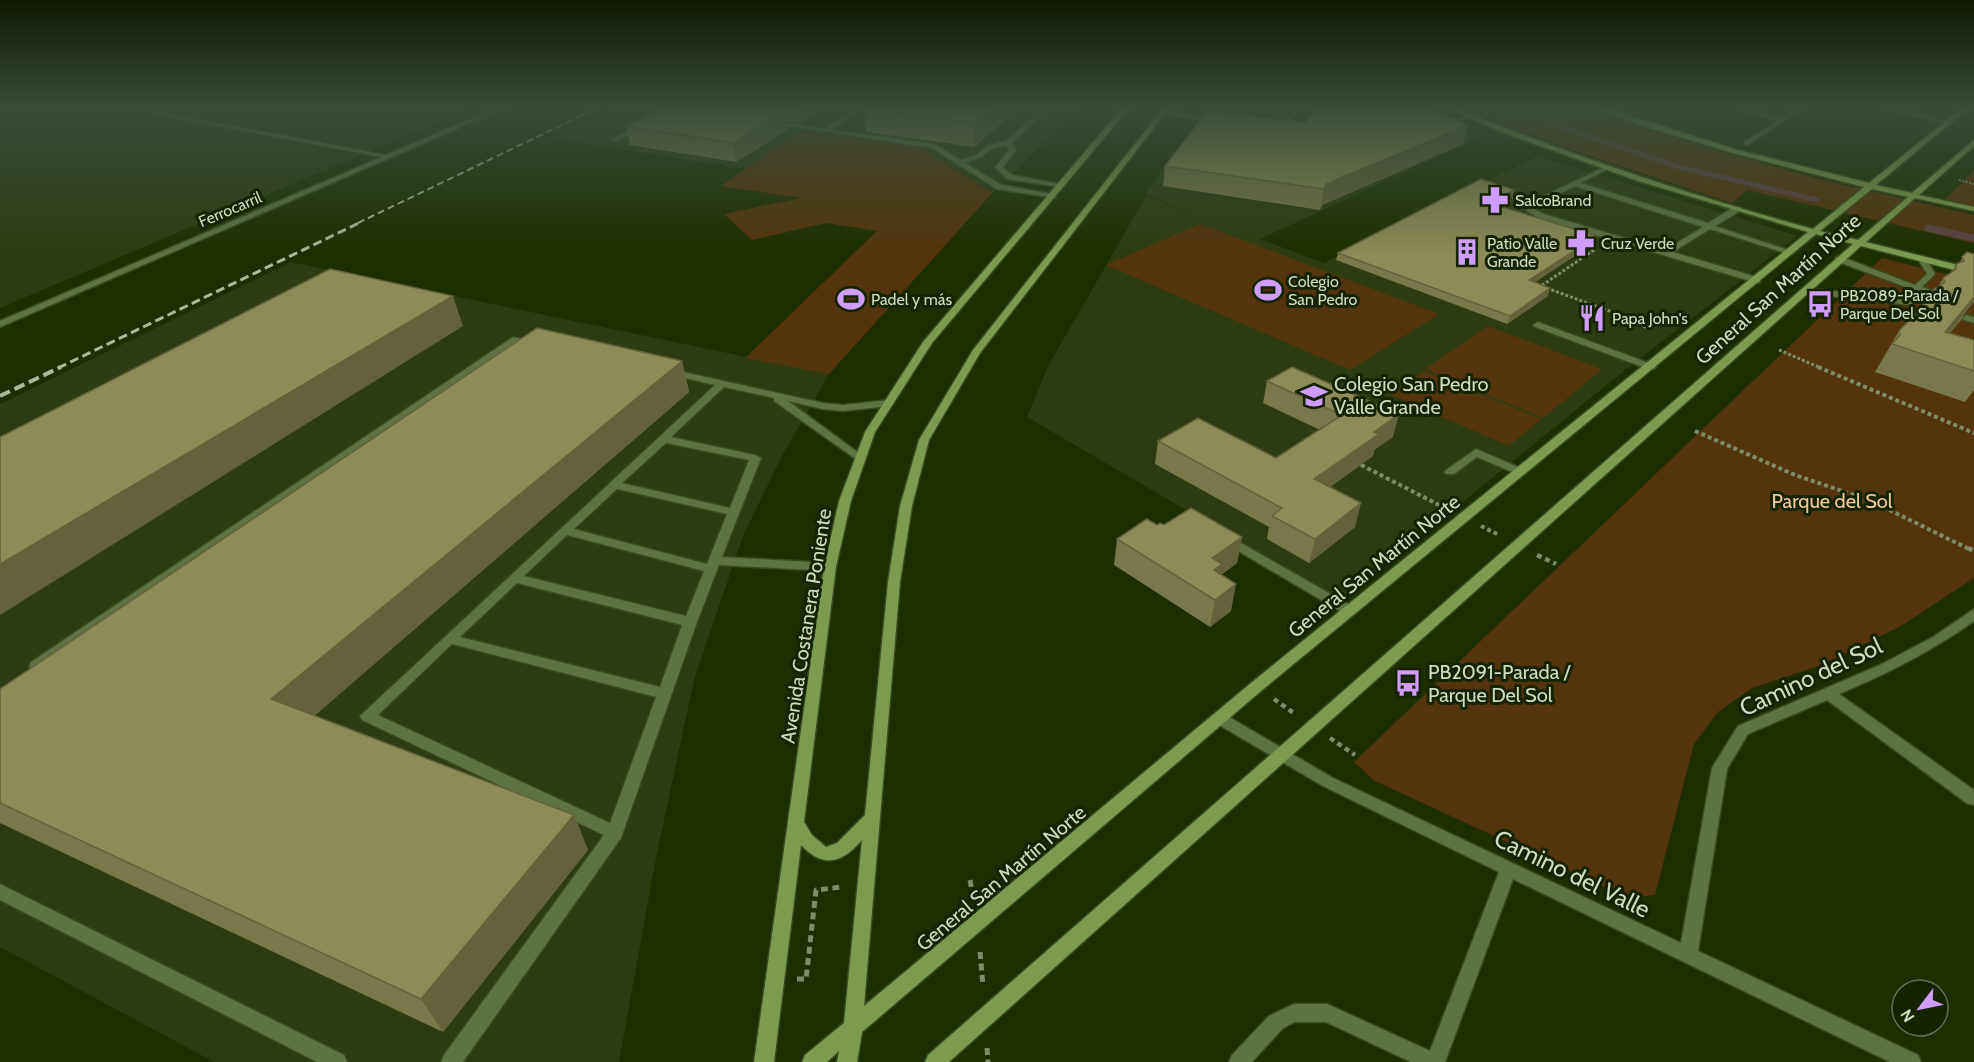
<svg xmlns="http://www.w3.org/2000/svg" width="1974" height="1062" font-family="Cabin,sans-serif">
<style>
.built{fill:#2c3b11}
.green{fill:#54340b}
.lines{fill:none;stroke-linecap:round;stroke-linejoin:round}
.stream-far1{stroke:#5c4242;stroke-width:5}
.stream{stroke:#5c4242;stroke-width:7}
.lane-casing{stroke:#3a4a1f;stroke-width:3}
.street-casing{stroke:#3a4a1f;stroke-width:3}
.secondary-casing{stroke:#3a4a1f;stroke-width:3}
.path-far4{stroke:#7e8c69;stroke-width:2;stroke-dasharray:2 1.5;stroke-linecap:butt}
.path-far3{stroke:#7e8c69;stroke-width:3;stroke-dasharray:3 2;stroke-linecap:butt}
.path-far2{stroke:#7e8c69;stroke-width:4;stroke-dasharray:4 3;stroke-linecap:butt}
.path-far1{stroke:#7e8c69;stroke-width:4.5;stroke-dasharray:5 4;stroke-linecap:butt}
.path{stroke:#7e8c69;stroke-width:5;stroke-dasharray:7 4.5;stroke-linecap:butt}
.lane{fill:#5e7243;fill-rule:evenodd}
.street{fill:#5e7243;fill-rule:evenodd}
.secondary{fill:#7c9b4e;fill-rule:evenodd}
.rail-far2{stroke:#abb89a;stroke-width:2;stroke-dasharray:7 4;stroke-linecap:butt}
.rail-far1{stroke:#abb89a;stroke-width:3;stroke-dasharray:9 4.5;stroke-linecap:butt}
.rail{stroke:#abb89a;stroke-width:4;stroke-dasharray:11 5;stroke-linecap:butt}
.wall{fill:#79784a}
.shaded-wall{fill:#63623c}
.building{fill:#8d8c56;stroke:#63623c;stroke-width:1.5}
.labels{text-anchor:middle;stroke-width:6;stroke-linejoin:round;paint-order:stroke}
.far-poi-label{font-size:16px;fill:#d0dcc2;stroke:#162301;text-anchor:start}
.far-street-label{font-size:16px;fill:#d0dcc2;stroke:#162301}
.street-label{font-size:20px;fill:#d0dcc2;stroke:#162301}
.poi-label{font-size:20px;fill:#d0dcc2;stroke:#162301;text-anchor:start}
.park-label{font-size:20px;fill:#f5c89a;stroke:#162301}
.near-street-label{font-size:24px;fill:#d0dcc2;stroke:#162301}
</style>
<rect width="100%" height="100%" fill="#1d2e00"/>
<g class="built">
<polygon points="0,107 474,107 0,308"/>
<polygon points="615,107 1081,107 994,191 987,190 919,147 799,132 746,169 552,138"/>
<polygon points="1208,107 1420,107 1485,135 1260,239 1324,263 1537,156 1798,236 1619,375 1341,601 1027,417 1048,366 1146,196 1206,219 1145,194"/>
<polygon points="291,262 829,374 782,456 743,536 694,680 655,863 619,1062 214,1062 0,947 0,404"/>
</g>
<g class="green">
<polygon points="1461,107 1582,107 1704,147 1823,180 1974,215 1974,243 1747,190 1732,203 1578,152"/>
<polygon points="799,132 919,147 987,190 994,191 829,374 745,358 877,231 826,223 752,240 724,214 801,198 721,186"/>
<polygon points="1974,170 1974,206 1945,200"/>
<polygon points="1199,224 1200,224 1439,314 1350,370 1106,265"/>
<polygon points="1882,258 1974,281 1974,578 1901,626 1822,665 1752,688 1718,712 1694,744 1655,895 1628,898 1375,781 1354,762"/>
<polygon points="1488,326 1602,369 1543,418 1425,369"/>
<polygon points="1424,371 1541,419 1509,446 1389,394"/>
</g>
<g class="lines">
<polyline class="stream-far1" points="1513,107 1558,126 1679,167 1817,200"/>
<polyline class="stream" points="1928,228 1974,238"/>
<defs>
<g id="lane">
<polygon points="118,107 133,107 390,156 387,158"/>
<polygon points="856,107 864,107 832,130 934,144 961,160 977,155 987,146 1006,141 1044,107 1051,107 1012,143 1016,150 1003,167 1012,175 1065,185 1061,187 1007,179 995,167 1009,150 1006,145 991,149 981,157 965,163 1002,185 1052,194 1055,194 1055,198 997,189 932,148 770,123 773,121 825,129"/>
<polygon points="1294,107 1300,107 1285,130 1275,129 1275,127 1281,127"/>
<polygon points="1163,111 1218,118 1221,120 1218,122 1161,114 1161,112"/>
<polygon points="1471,115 1473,116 1473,118 1440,125 1437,123"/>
<polygon points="639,125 641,126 641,128 616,141 611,140"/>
<path d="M1606,166l2,1v2l-27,14 127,40 26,-16h6v4l-25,15 80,26 -7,2 -78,-25 -37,23 87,26v4l-3,1 -219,-65 -11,-7 4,-9zM1575,186l128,41 -38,23 -121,-36 -9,-4 2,-5z"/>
<polygon points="1836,257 1842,257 1915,285 1927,274 1918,259 1925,257 1935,274 1922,287 1939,293 1935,296 1919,291 1914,302 1910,305 1801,293 1800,291 1804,288 1907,299 1911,289 1836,261"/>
<polygon points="1967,315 1974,317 1974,323 1964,320 1962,318"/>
<polygon points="1538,322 1654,365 1656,367 1654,369 1648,369 1535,327 1533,325"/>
<polygon points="513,337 535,342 537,344 532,347 515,343 41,670 31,670 29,666 31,662"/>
<path d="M670,369l153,34 20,2 46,-5 5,3 -5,3 -46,5 -20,-2 -35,-8 76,56 2,2 -2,2 -4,1 -86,-61v-3l-50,-11 -53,50 84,18 6,3 -39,99 108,6 6,4 -6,4 -111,-6 -22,57 -76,216 -158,224h-22l3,-7 160,-220 -242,-115 -2,-4 355,-331 -48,-11v-4zM666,443l83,17 -19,48 -108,-25zM617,489l110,25 -20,50 -133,-35zM567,535l137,36 -18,45 -162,-40zM517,583l165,42 -22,62 -200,-50zM452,644l204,53 -46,126 -232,-108z"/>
<polygon points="1476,449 1525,470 1527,472 1521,475 1517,474 1477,457 1454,474 1446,474 1444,472 1446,470"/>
<polygon points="1227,535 1355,608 1357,611 1355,614 1345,614 1223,542 1221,539"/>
<polygon points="0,884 344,1055 347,1062 317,1062 0,900"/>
</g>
<g id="street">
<polygon points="498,107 507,107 0,327 0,321"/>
<polygon points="1732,107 1743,107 1781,118 1797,107 1805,107 1747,145 1744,143 1745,142 1777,121"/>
<polygon points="1875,107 1888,107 1952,122 1949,124"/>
<path d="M1974,609v12c-42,30 -87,53 -135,73l135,96v15l-6,-1 -141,-104 -79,34 -21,35 -29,182 220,104 3,7h-31l-377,-183 -68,183h-34l-85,-40h-31l-12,6 -31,34h-23l3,-7 37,-39 25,-12h33l103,47 69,-179 -176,-86 -109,-64 -2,-4 2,-4 5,-2 5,2 109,64 348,165 31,-175 26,-42 142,-61 53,-28z"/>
</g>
<path id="secondary" d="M1123,107h7l-198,236 -57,89 -24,69 -15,66 -32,255 8,13 14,12 11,-4 28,-28 23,-233 12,-76 19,-66 54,-90 191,-243h6l-190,246 -51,87 -17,66 -12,76 -36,424 387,-323 557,-451 -170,-51 -129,-46 -65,-28h9c118,48 237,88 360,122l51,-42 -131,-34 -93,-28 -47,-18h10l135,43 131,33 94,-76h7l-94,78 36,8 62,-53v6l-55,49 55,12v4l-59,-13 -49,44 108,27v6l-113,-29 -912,816h-24l3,-7 925,-811 -37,-10 -555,457 -399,341 -5,30h-20l2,-11 -12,11h-25l3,-7 39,-32 18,-183c-20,23 -38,29 -61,5l-27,217h-20l70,-495 15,-66 26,-69 58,-90zM1872,189l36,8 -50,43 -38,-9z"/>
</defs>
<use href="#lane" class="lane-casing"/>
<use href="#street" class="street-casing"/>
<use href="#secondary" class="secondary-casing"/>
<g class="path-far4">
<polyline points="1959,180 1974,184"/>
<polyline points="1497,208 1516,196"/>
</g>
<g class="path-far3">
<polyline points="1594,250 1541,286 1634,320 1631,322 1651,329"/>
<polyline points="1779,350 1821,368"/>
</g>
<g class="path-far2">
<polyline points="1818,367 1974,433"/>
<polyline points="1695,431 1795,475 1869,500 1971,550"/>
<polyline points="1361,465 1445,508"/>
<polyline points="1481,526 1499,535"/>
</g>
<g class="path-far1">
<polyline points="1968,548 1974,551"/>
<polyline points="1537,555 1556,564"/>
<polyline points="1274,699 1295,714"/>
<polyline points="1330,738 1355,755"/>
</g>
<g class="path">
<polyline points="970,880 973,897"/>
<polyline points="980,952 983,986"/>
<polyline points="797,979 806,979 816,890 842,887"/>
<polyline points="987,1048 988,1062"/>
</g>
<use href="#lane" class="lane"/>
<use href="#street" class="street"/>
<use href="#secondary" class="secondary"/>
<polyline class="rail-far2" points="358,223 599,107"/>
<polyline class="rail-far1" points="58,368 361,222"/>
<polyline class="rail" points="0,396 61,367"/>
</g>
<g class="wall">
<polygon points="663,107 826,107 802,123 787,121 788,130 736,162 630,145 626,126"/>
<polygon points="866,107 1020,107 974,147 866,132 865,108"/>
<polygon points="1463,144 1322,205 1320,210 1163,186 1165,166"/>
<polygon points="1514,190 1512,197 1496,205 1594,243 1535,282 1548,296 1507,324 1336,260 1338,253"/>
<polygon points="1967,252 1967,309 1961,320 1950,333 1974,340 1974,390 1965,402 1875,372 1899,331 1923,305 1933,290 1939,286 1943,278 1951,273 1956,264 1959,263"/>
<polygon points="682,361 689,392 314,716 574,815 588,850 443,1032 0,823 0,689"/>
<polygon points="1267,381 1393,437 1374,450 1373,456 1330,487 1355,527 1309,563 1267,539 1269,527 1155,464 1158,441 1276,458 1320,430 1263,403"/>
<polygon points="1157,525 1242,537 1237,563 1221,575 1231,611 1210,627 1114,565 1117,539"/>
</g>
<g class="shaded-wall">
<polygon points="800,107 826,107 802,123"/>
<polygon points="993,107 1020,107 974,147 974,123"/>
<polygon points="786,111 788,130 736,162 733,143"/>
<polygon points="1468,125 1463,144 1322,205 1320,210 1324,189 1326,184"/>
<polygon points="1514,190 1512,197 1487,210 1489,203"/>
<polygon points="1597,236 1594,243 1526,288 1529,280"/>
<polygon points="1550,288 1548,296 1507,324 1510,316"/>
<polygon points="1974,295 1974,302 1929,359 1945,332"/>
<polygon points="453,296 463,326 0,615 0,564"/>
<polygon points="682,361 689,392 292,735 271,699"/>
<polygon points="1399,414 1393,437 1374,450 1373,456 1308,502 1314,479 1374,432"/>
<polygon points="1361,503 1355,527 1309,563 1315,539"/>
<polygon points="1242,537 1237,563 1220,575 1218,591 1209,597 1212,582 1212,558"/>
<polygon points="1236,584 1231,611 1210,627 1215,600"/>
<polygon points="574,815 588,850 443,1032 421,999"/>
</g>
<g class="building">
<polygon points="663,107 756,107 786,111 733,143 626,126"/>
<polygon points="866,107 993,107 974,123 865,108"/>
<polygon points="1315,107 1426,107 1468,125 1326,184 1324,189 1165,166 1208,110 1306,123"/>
<polygon points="1481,179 1514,190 1489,203 1597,236 1529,280 1550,288 1510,316 1338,253"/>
<polygon points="1967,252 1974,254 1974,297 1945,332 1974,340 1974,371 1892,344 1900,335 1899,331 1937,291 1933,290 1945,282 1943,278 1956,269 1956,264 1964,261 1962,257"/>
<polygon points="330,269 453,296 0,564 0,437"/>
<polygon points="537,328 682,361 271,699 574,815 421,999 0,803 0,689"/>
<polygon points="1292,367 1399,414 1374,432 1379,434 1314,479 1361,503 1315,539 1272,516 1282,508 1158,441 1198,418 1276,458 1342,415 1267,381"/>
<polygon points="1191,508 1242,537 1212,558 1222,564 1214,570 1236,584 1215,600 1117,539 1147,519 1157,525 1160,523 1164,525"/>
</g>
<linearGradient id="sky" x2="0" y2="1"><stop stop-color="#101900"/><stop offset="0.42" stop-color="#3a4c37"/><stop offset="1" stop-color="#3a4c37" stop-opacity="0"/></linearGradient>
<rect width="1974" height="256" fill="url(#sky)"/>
<defs>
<symbol id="pharmacy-bare" viewBox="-9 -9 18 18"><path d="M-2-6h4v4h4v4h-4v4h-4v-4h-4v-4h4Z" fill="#d09dff" stroke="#162301" stroke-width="2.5" paint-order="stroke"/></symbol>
<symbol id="building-bare" viewBox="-9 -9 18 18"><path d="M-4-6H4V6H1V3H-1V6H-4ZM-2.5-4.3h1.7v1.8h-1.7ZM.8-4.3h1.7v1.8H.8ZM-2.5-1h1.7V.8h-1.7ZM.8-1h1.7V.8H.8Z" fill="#d09dff" stroke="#162301" stroke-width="2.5" paint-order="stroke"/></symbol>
<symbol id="stadium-bare" viewBox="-9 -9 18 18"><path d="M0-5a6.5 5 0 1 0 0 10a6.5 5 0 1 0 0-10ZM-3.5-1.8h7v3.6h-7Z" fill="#d09dff" stroke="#162301" stroke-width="2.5" paint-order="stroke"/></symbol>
<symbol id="bus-bare" viewBox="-9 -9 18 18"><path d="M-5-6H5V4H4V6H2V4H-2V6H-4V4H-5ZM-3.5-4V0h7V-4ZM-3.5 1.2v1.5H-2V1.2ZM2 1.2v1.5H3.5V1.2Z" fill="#d09dff" stroke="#162301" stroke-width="2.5" paint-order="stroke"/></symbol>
<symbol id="restaurant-bare" viewBox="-9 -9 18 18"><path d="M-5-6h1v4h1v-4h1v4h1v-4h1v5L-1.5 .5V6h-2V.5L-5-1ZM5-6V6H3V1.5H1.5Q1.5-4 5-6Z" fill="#d09dff" stroke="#162301" stroke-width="2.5" paint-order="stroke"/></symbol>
<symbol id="school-bare" viewBox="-9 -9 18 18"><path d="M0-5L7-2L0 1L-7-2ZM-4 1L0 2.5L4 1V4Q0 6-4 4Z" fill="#d09dff" stroke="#162301" stroke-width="2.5" paint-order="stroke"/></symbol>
</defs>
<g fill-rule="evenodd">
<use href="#pharmacy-bare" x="1476" y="181" width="38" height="38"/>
<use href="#pharmacy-bare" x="1562" y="224" width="38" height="38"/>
<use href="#building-bare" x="1448" y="233" width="38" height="38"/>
<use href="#stadium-bare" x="1249" y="271" width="38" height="38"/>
<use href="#stadium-bare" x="832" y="280" width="38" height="38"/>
<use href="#bus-bare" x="1801" y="285" width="38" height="38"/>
<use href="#restaurant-bare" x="1573" y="299" width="38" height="38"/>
<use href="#school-bare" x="1295" y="377" width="38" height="38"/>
<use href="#bus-bare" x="1389" y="664" width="38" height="38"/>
</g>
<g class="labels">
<g class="far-poi-label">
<text x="1515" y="206">SalcoBrand</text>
<text x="1487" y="249">Patio Valle<tspan x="1487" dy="18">Grande</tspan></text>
<text x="1601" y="249">Cruz Verde</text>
<text x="1288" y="287">Colegio<tspan x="1288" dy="18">San Pedro</tspan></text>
<text x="1840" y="301">PB2089-Parada /<tspan x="1840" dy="18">Parque Del Sol</tspan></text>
<text x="871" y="305">Padel y más</text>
<text x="1612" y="324">Papa John's</text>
</g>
<g class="far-street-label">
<text transform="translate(230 209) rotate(-23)" y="6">Ferrocarril</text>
</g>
<g class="street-label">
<text transform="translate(1778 289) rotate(-42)" y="7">General San Martín Norte</text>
<text transform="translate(1374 566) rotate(-39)" y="7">General San Martín Norte</text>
<text transform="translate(806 626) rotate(-81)" y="7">Avenida Costanera Poniente</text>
<text transform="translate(1001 878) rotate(-40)" y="7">General San Martín Norte</text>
</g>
<g class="poi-label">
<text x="1334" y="391">Colegio San Pedro<tspan x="1334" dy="23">Valle Grande</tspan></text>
<text x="1428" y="679">PB2091-Parada /<tspan x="1428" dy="23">Parque Del Sol</tspan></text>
</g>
<g class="park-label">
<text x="1832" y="508">Parque del Sol</text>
</g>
<g class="near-street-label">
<text transform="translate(1811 677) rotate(-25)" y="8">Camino del Sol</text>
<text transform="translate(1572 874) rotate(26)" y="8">Camino del Valle</text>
</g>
</g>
<g transform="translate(1920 1008) rotate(238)"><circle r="28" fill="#162301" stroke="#606d4e" stroke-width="1.5"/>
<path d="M0-4.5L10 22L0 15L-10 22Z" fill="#d09dff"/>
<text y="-9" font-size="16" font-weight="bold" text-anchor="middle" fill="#d0dcc2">N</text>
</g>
</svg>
